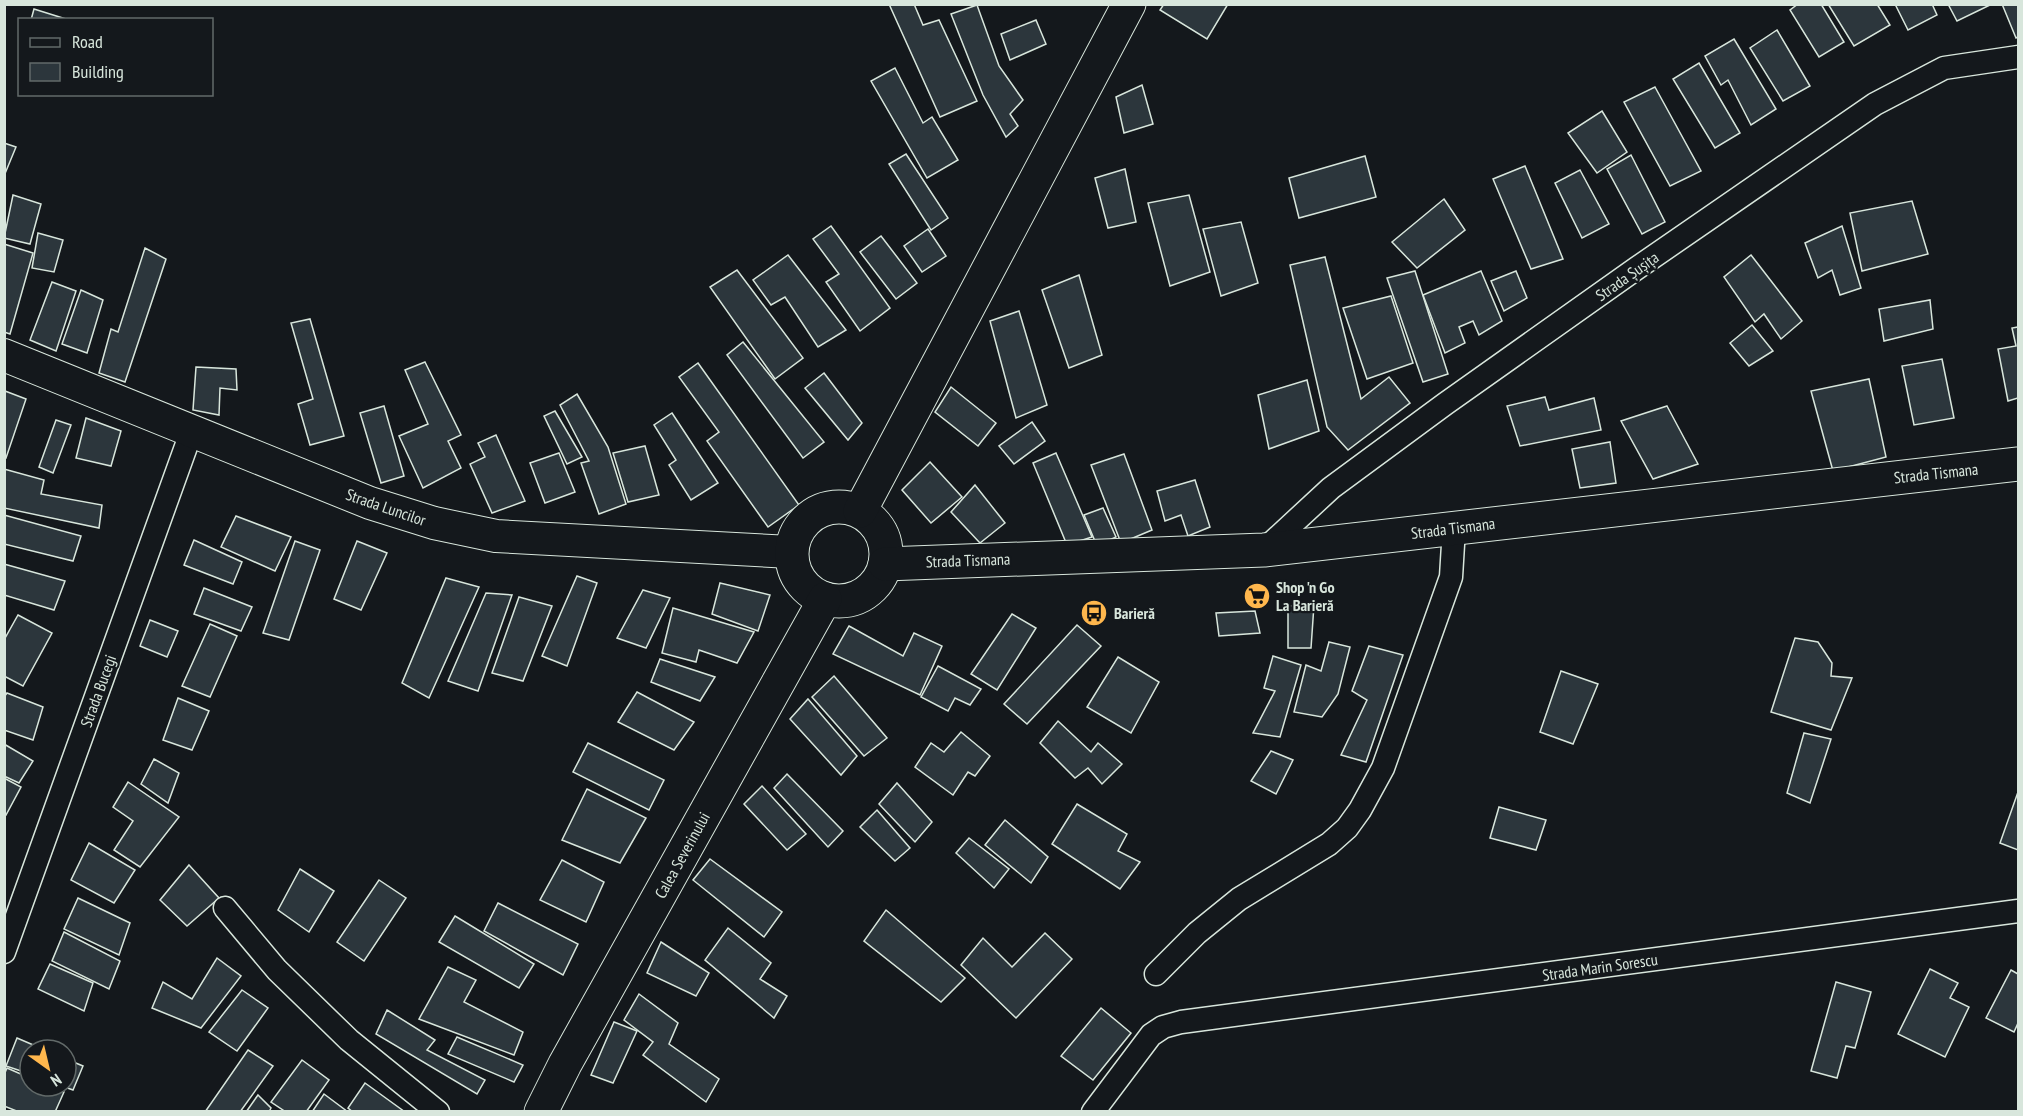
<svg xmlns="http://www.w3.org/2000/svg" width="2023" height="1116" font-family="'PT Sans Narrow',sans-serif">
<style>
.building{fill:#2c363c;stroke:#d8e6dc;stroke-width:1.5}
.lines{fill:none;stroke-linecap:round;stroke-linejoin:round}
.minor-casing{stroke:#d8e6dc;stroke-width:25}
.secondary-casing{stroke:#d8e6dc;stroke-width:34}
.primary-casing{stroke:#d8e6dc;stroke-width:35}
.minor{stroke:#14181c;stroke-width:22}
.secondary{stroke:#14181c;stroke-width:32}
.primary{stroke:#14181c;stroke-width:33}
.labels{text-anchor:middle;stroke-width:4.5;stroke-linejoin:round;paint-order:stroke}
.street-label{font-size:16px;fill:#d8e6dc;stroke:#14181c}
.poi-label{font-size:16px;font-weight:bold;fill:#d8e6dc;stroke:#14181c;text-anchor:start}
</style>
<rect width="100%" height="100%" fill="#14181c"/>
<g class="building">
<polygon points="889,4 914,4 923,25 939,20 977,101 940,117"/>
<polygon points="1164,4 1228,4 1207,39 1160,10"/>
<polygon points="1798,4 1821,4 1844,42 1819,57 1790,10"/>
<polygon points="1828,4 1877,4 1890,25 1854,46"/>
<polygon points="1895,4 1932,4 1937,15 1908,30"/>
<polygon points="1948,4 1989,4 1990,5 1957,21"/>
<polygon points="2002,4 2018,4 2018,37 2016,38"/>
<polygon points="977,5 999,66 1023,100 1010,114 1018,126 1006,137 983,95 951,14"/>
<polygon points="34,9 66,19 31,20"/>
<polygon points="1036,20 1046,44 1010,60 1001,34"/>
<polygon points="1777,30 1810,86 1783,101 1750,48"/>
<polygon points="1734,39 1776,109 1751,125 1728,80 1721,85 1705,56"/>
<polygon points="1699,63 1740,133 1715,148 1673,79"/>
<polygon points="895,68 923,123 932,117 958,160 927,178 871,81"/>
<polygon points="1142,85 1153,124 1124,133 1116,97"/>
<polygon points="1655,87 1701,171 1670,186 1624,102"/>
<polygon points="1602,111 1627,152 1597,173 1568,133"/>
<polygon points="4,143 16,147 4,176"/>
<polygon points="906,154 948,218 931,230 889,164"/>
<polygon points="1631,155 1665,222 1642,234 1607,169"/>
<polygon points="1365,156 1376,197 1299,218 1289,178"/>
<polygon points="1525,166 1563,259 1531,269 1493,179"/>
<polygon points="1125,169 1136,222 1108,228 1095,178"/>
<polygon points="1580,170 1609,224 1582,238 1555,183"/>
<polygon points="13,195 41,204 30,244 4,238"/>
<polygon points="1189,195 1210,272 1170,286 1148,203"/>
<polygon points="1444,199 1465,230 1417,268 1392,242"/>
<polygon points="1912,201 1928,254 1862,271 1850,213"/>
<polygon points="1241,222 1258,283 1221,296 1203,229"/>
<polygon points="831,226 890,308 860,331 826,282 839,274 813,239"/>
<polygon points="1842,226 1861,288 1840,295 1832,270 1818,278 1805,243"/>
<polygon points="928,229 946,256 922,272 904,246"/>
<polygon points="38,233 63,240 54,272 32,268"/>
<polygon points="881,236 917,283 896,299 860,252"/>
<polygon points="4,244 33,253 10,334 4,332"/>
<polygon points="145,248 166,259 125,382 99,373 111,329 118,332"/>
<polygon points="788,255 846,330 818,347 785,297 771,305 753,280"/>
<polygon points="1751,255 1802,321 1781,339 1764,314 1755,322 1724,277"/>
<polygon points="1325,257 1361,399 1389,377 1410,403 1348,450 1327,427 1290,265"/>
<polygon points="737,270 803,358 775,379 710,287"/>
<polygon points="1415,271 1448,374 1423,382 1387,278"/>
<polygon points="1481,271 1502,321 1479,335 1473,321 1459,327 1465,343 1445,353 1423,295"/>
<polygon points="1516,271 1527,298 1504,311 1491,281"/>
<polygon points="1079,275 1102,355 1069,368 1042,290"/>
<polygon points="52,282 76,291 56,351 30,340"/>
<polygon points="81,290 103,300 87,353 62,344"/>
<polygon points="1391,296 1413,363 1367,379 1343,308"/>
<polygon points="1930,300 1933,329 1884,341 1879,309"/>
<polygon points="1019,311 1047,405 1016,418 990,321"/>
<polygon points="310,319 344,436 310,445 298,404 313,399 291,323"/>
<polygon points="1752,325 1773,351 1749,366 1730,343"/>
<polygon points="2018,327 2018,398 2008,401 1998,349 2016,346 2012,328"/>
<polygon points="743,342 824,442 803,458 727,355"/>
<polygon points="1942,359 1954,418 1914,425 1902,366"/>
<polygon points="425,362 461,435 448,441 461,468 423,488 399,436 428,424 405,370"/>
<polygon points="698,363 799,505 768,527 707,441 719,432 679,377"/>
<polygon points="196,367 236,369 237,390 220,388 219,415 193,410"/>
<polygon points="824,373 862,423 848,440 805,388"/>
<polygon points="1869,379 1886,457 1833,471 1811,391"/>
<polygon points="1307,380 1319,431 1269,449 1258,395"/>
<polygon points="951,387 996,423 978,446 935,412"/>
<polygon points="5,391 26,399 6,458 4,457"/>
<polygon points="577,394 608,447 626,504 599,514 581,463 589,461 560,405"/>
<polygon points="1545,397 1549,410 1594,398 1601,430 1520,446 1507,406"/>
<polygon points="384,406 404,476 381,483 360,413"/>
<polygon points="1667,406 1698,464 1653,479 1621,421"/>
<polygon points="555,411 582,457 567,464 544,416"/>
<polygon points="672,413 718,483 691,500 669,465 676,460 654,425"/>
<polygon points="86,418 121,431 111,466 76,458"/>
<polygon points="56,420 71,425 53,473 39,467"/>
<polygon points="1032,422 1045,441 1014,464 999,446"/>
<polygon points="496,435 525,501 492,513 470,464 485,457 478,443"/>
<polygon points="1610,442 1616,483 1580,488 1572,449"/>
<polygon points="645,446 659,495 628,502 613,453"/>
<polygon points="559,453 575,492 545,503 530,463"/>
<polygon points="1056,453 1092,537 1067,545 1033,463"/>
<polygon points="1124,454 1152,530 1121,543 1091,465"/>
<polygon points="930,462 962,497 931,523 902,490"/>
<polygon points="4,469 44,480 41,494 102,505 99,528 4,508"/>
<polygon points="1195,480 1210,527 1188,536 1181,515 1165,521 1157,491"/>
<polygon points="975,485 1005,523 980,543 951,512"/>
<polygon points="1103,508 1116,537 1097,546 1084,515"/>
<polygon points="4,515 81,536 73,561 4,544"/>
<polygon points="236,516 291,537 275,571 221,547"/>
<polygon points="194,540 242,562 233,584 184,565"/>
<polygon points="295,541 320,550 289,640 263,633"/>
<polygon points="357,541 387,553 361,610 334,599"/>
<polygon points="4,564 65,581 54,610 4,595"/>
<polygon points="577,576 597,583 567,666 542,656"/>
<polygon points="446,578 479,587 429,698 402,683"/>
<polygon points="720,583 770,595 758,631 712,614"/>
<polygon points="204,588 252,607 241,631 194,614"/>
<polygon points="643,590 670,598 646,648 617,638"/>
<polygon points="486,593 512,595 478,691 448,681"/>
<polygon points="519,597 552,606 523,681 492,673"/>
<polygon points="1314,605 1311,648 1288,648 1288,606"/>
<polygon points="673,608 754,632 737,663 699,650 696,662 662,653"/>
<polygon points="1255,611 1260,633 1219,636 1216,613"/>
<polygon points="1012,614 1036,628 997,690 971,674"/>
<polygon points="18,615 52,633 23,686 4,676 4,640"/>
<polygon points="150,620 178,631 167,657 140,646"/>
<polygon points="210,624 237,636 210,697 182,686"/>
<polygon points="1077,625 1101,646 1027,724 1004,704"/>
<polygon points="849,626 903,656 914,633 942,646 920,695 833,654"/>
<polygon points="1795,638 1818,642 1832,663 1831,676 1852,678 1831,730 1771,712"/>
<polygon points="1329,642 1350,647 1338,694 1322,717 1294,712 1306,665 1321,671"/>
<polygon points="1369,646 1403,655 1366,762 1341,755 1367,700 1352,691"/>
<polygon points="1273,656 1301,665 1280,737 1253,733 1275,691 1264,688"/>
<polygon points="1118,657 1159,682 1131,733 1087,707"/>
<polygon points="660,659 715,677 700,701 651,682"/>
<polygon points="938,666 981,689 970,705 955,698 948,711 921,697"/>
<polygon points="1561,671 1598,684 1573,744 1540,732"/>
<polygon points="834,676 887,738 864,756 812,697"/>
<polygon points="637,692 694,722 674,750 618,722"/>
<polygon points="7,693 43,707 33,740 4,730 4,697"/>
<polygon points="178,698 209,711 192,750 163,740"/>
<polygon points="808,699 857,756 841,775 790,719"/>
<polygon points="1058,721 1091,752 1098,743 1122,764 1102,784 1088,768 1075,778 1040,743"/>
<polygon points="961,732 990,756 975,776 968,772 953,795 915,767 931,743 944,752"/>
<polygon points="1804,733 1831,739 1810,803 1787,793"/>
<polygon points="588,743 664,780 649,810 573,772"/>
<polygon points="4,744 33,761 19,783 4,776"/>
<polygon points="1271,751 1293,760 1276,794 1251,781"/>
<polygon points="154,759 179,773 168,803 141,784"/>
<polygon points="787,774 843,831 828,847 774,788"/>
<polygon points="4,778 21,787 6,815 4,814"/>
<polygon points="128,782 179,817 140,867 114,850 133,821 113,807"/>
<polygon points="897,783 932,822 915,842 879,804"/>
<polygon points="762,786 806,834 787,850 744,804"/>
<polygon points="587,789 646,818 620,863 562,840"/>
<polygon points="2018,792 2018,850 2000,843"/>
<polygon points="1077,804 1127,834 1118,851 1140,862 1120,889 1052,844"/>
<polygon points="1499,807 1546,820 1536,850 1490,838"/>
<polygon points="877,810 910,848 895,861 860,827"/>
<polygon points="1005,820 1048,857 1031,883 985,845"/>
<polygon points="969,838 1009,869 994,888 956,853"/>
<polygon points="89,843 135,870 114,903 71,880"/>
<polygon points="710,859 782,912 764,937 693,880"/>
<polygon points="562,860 604,882 586,922 540,900"/>
<polygon points="189,865 219,898 187,926 160,900"/>
<polygon points="300,869 334,891 309,932 278,910"/>
<polygon points="379,880 406,898 364,961 337,942"/>
<polygon points="78,898 130,923 119,955 64,929"/>
<polygon points="498,903 578,944 563,975 484,931"/>
<polygon points="886,910 965,978 941,1002 864,941"/>
<polygon points="455,916 534,964 519,988 439,942"/>
<polygon points="728,928 771,963 760,979 787,996 774,1018 705,960"/>
<polygon points="64,932 120,961 109,989 52,961"/>
<polygon points="1045,933 1072,959 1016,1018 961,965 983,938 1012,967"/>
<polygon points="661,942 709,973 696,996 647,973"/>
<polygon points="217,958 241,976 201,1028 152,1008 163,982 192,999"/>
<polygon points="50,964 93,983 84,1011 38,989"/>
<polygon points="448,967 476,980 464,1002 523,1032 514,1055 419,1019"/>
<polygon points="1930,969 1958,983 1950,998 1969,1007 1945,1057 1898,1034"/>
<polygon points="2011,970 2018,974 2018,1023 2014,1032 1986,1018"/>
<polygon points="1836,982 1871,992 1855,1048 1846,1046 1837,1078 1811,1071"/>
<polygon points="242,990 268,1008 237,1051 209,1032"/>
<polygon points="639,994 678,1023 669,1044 719,1079 706,1102 643,1055 653,1042 624,1020"/>
<polygon points="1101,1008 1131,1033 1093,1080 1061,1056"/>
<polygon points="387,1010 435,1040 427,1050 485,1080 477,1094 376,1034"/>
<polygon points="614,1022 637,1031 613,1083 591,1075"/>
<polygon points="457,1037 523,1065 514,1082 448,1054"/>
<polygon points="17,1038 45,1050 30,1050 30,1074 6,1066"/>
<polygon points="248,1050 273,1066 240,1112 205,1112"/>
<polygon points="66,1059 83,1066 73,1090 62,1086 66,1086"/>
<polygon points="302,1060 329,1080 306,1112 286,1112 271,1102"/>
<polygon points="7,1068 30,1078 30,1086 50,1086 64,1092 55,1112 19,1112 4,1106 4,1075"/>
<polygon points="365,1083 405,1112 353,1112 348,1108"/>
<polygon points="324,1094 348,1112 312,1112"/>
<polygon points="258,1095 271,1108 269,1112 246,1112"/>
</g>
<g class="lines">
<defs>
<g id="minor">
<polyline points="1264,550 1331,488 1445,404 1637,268 1875,104 1944,68 2018,57"/>
<polyline points="225,908 277,970 349,1040 438,1112"/>
<polyline points="4,952 192,430"/>
<polyline points="1156,974 1197,933 1239,899 1329,844 1347,828 1360,810 1383,768 1451,577 1454,528"/>
<polyline points="1093,1112 1151,1035 1163,1027 1181,1022 2018,911"/>
</g>
<polyline id="secondary" points="4,355 370,503 434,523 496,536 791,552"/>
<g id="primary">
<circle cx="839" cy="554" r="47"/>
<polyline points="860,511 1129,4"/>
<polyline points="885,564 1264,550 2018,464"/>
<polyline points="541,1112 565,1064 825,599"/>
</g>
</defs>
<use href="#minor" class="minor-casing"/>
<use href="#secondary" class="secondary-casing"/>
<use href="#primary" class="primary-casing"/>
<use href="#minor" class="minor"/>
<use href="#secondary" class="secondary"/>
<use href="#primary" class="primary"/>
</g>
<defs>
<symbol id="supermarket-disc" viewBox="-11 -11 22 22"><circle r="9.5" fill="#ffb74d" stroke="#14181c"/><path d="M-6-5.5h2.5l.6 2H6L4.5 2H-2.5L-4.4-4H-6ZM-1.5 3.2a1.3 1.3 0 1 0 .1 0ZM3 3.2a1.3 1.3 0 1 0 .1 0Z" fill="#111"/></symbol>
<symbol id="bus-disc" viewBox="-11 -11 22 22"><circle r="9.5" fill="#ffb74d" stroke="#14181c"/><path d="M-5-6H5V4H4V6H2V4H-2V6H-4V4H-5ZM-3.5-4V0h7V-4ZM-3.5 1.2v1.5H-2V1.2ZM2 1.2v1.5H3.5V1.2Z" fill="#111"/></symbol>
</defs>
<g fill-rule="evenodd">
<use href="#supermarket-disc" x="1242" y="581" width="30" height="30"/>
<use href="#bus-disc" x="1079" y="598" width="30" height="30"/>
</g>
<g class="labels">
<g class="street-label">
<text transform="translate(1627 276) rotate(-35)" y="6">Strada Șușița</text>
<text transform="translate(1936 473) rotate(-6)" y="6">Strada Tismana</text>
<text transform="translate(386 507) rotate(19)" y="6">Strada Luncilor</text>
<text transform="translate(1453 528) rotate(-7)" y="6">Strada Tismana</text>
<text transform="translate(968 560) rotate(-2)" y="6">Strada Tismana</text>
<text transform="translate(98 691) rotate(-70)" y="6">Strada Bucegi</text>
<text transform="translate(682 855) rotate(-61)" y="6">Calea Severinului</text>
<text transform="translate(1600 967) rotate(-8)" y="6">Strada Marin Sorescu</text>
</g>
<g class="poi-label">
<text x="1276" y="593">Shop 'n Go<tspan x="1276" dy="18">La Barieră</tspan></text>
<text x="1114" y="619">Barieră</text>
</g>
</g>
<rect width="2023" height="1116" fill="none" stroke="#d8e6dc" stroke-width="12"/>
<rect x="18" y="18" width="195" height="78" fill="#14181c" stroke="#626a69" stroke-width="1.5"/>
<rect x="30" y="38" width="30" height="9" fill="#14181c" stroke="#626a69" stroke-width="1.5"/>
<text x="72" y="48" font-size="18" fill="#d8e6dc">Road</text>
<rect x="30" y="63" width="30" height="18" fill="#2c363c" stroke="#626a69" stroke-width="1.5"/>
<text x="72" y="78" font-size="18" fill="#d8e6dc">Building</text>
<g transform="translate(48 1068) rotate(146)"><circle r="28" fill="#14181c" stroke="#626a69" stroke-width="1.5"/>
<path d="M0-4.5L10 22L0 15L-10 22Z" fill="#ffb74d"/>
<text y="-9" font-size="16" font-weight="bold" text-anchor="middle" fill="#d8e6dc">N</text>
</g>
</svg>
